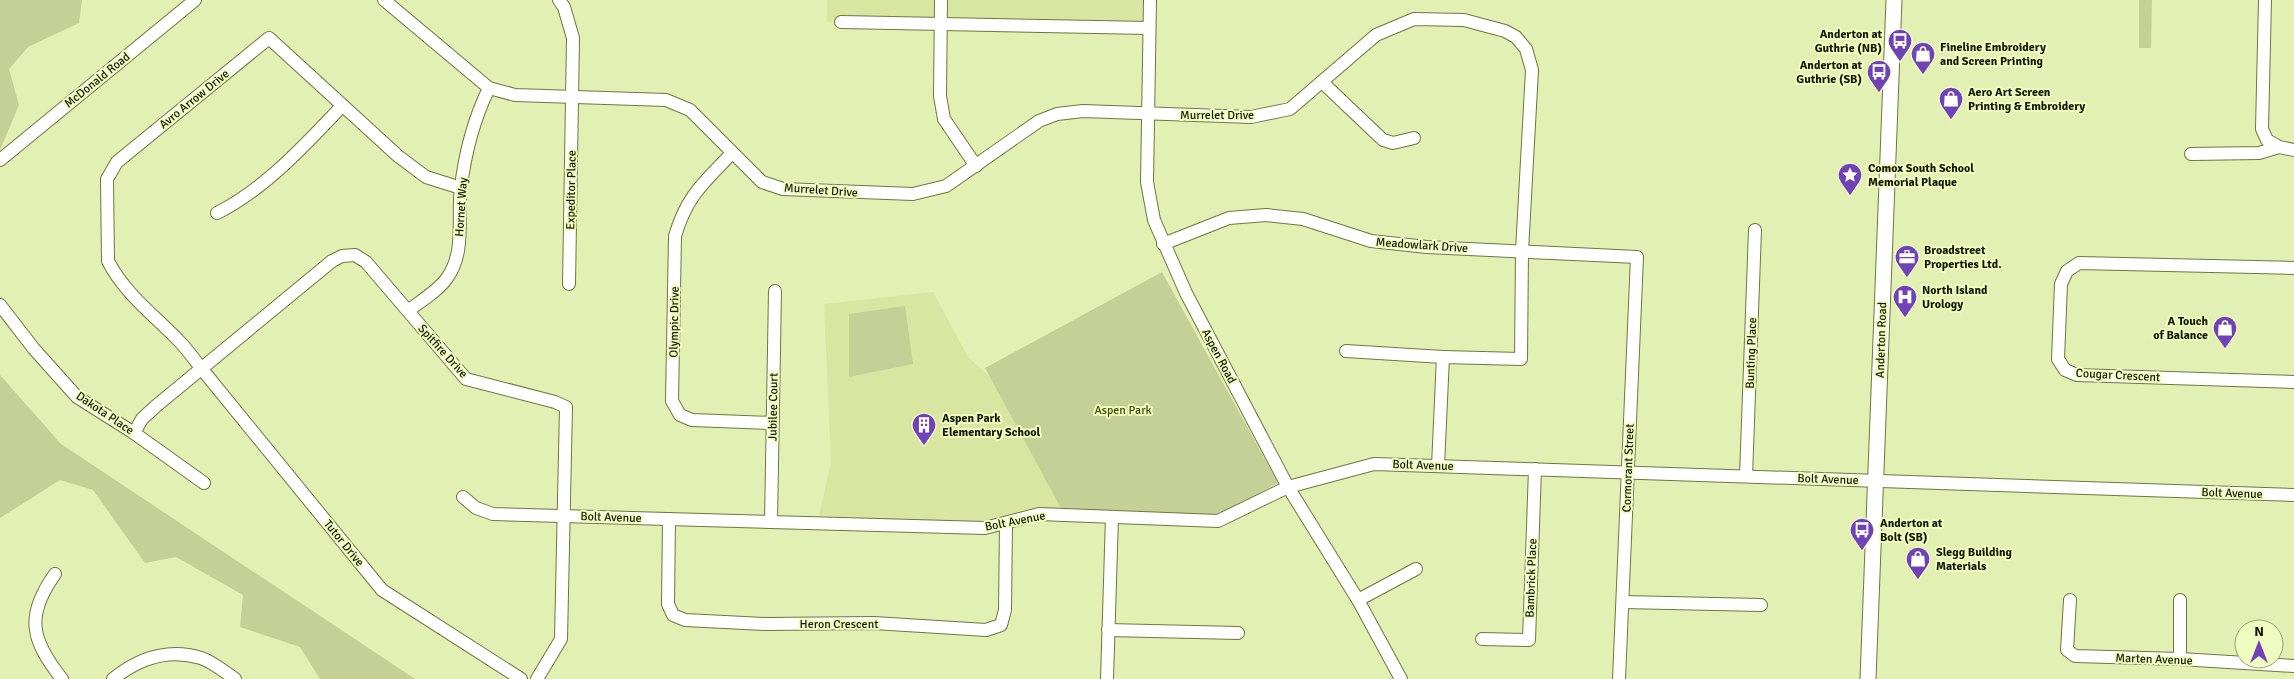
<svg xmlns="http://www.w3.org/2000/svg" width="2294" height="679" font-family="Signika,sans-serif">
<style>
.built{fill:#d8e6a2}
.green{fill:#c4d096}
.lines{fill:none;stroke-linecap:round;stroke-linejoin:round}
.minor-casing{stroke:#6d7740;stroke-width:14}
.major-casing{stroke:#6d7740;stroke-width:17}
.minor{stroke:#fff;stroke-width:12}
.major{stroke:#fff;stroke-width:15}
.labels{text-anchor:middle;stroke-width:4;stroke-linejoin:round;paint-order:stroke}
.poi-label{font-size:12px;font-weight:bold;fill:#161a04;stroke:#f0fdc1;text-anchor:start}
.street-label{font-size:12px;fill:#161a04;stroke:#f0fdc1}
.park-label{font-size:12px;fill:#414a00;stroke:#f0fdc1}
</style>
<rect width="100%" height="100%" fill="#e3f0b4"/>
<g class="built">
<polygon points="827,0 1150,0 1149,28 827,22"/>
<polygon points="933,292 968,357 990,377 1063,512 1014,513 984,523 819,516 831,462 824,304"/>
</g>
<g class="green">
<polygon points="0,0 82,0 79,23 28,47 9,69 19,105 0,150"/>
<polygon points="2139,0 2152,0 2151,48 2139,48"/>
<polygon points="1162,272 1278,483 1214,518 1063,512 985,368"/>
<polygon points="905,306 913,364 849,377 849,314"/>
<polygon points="0,375 61,444 415,679 320,679 300,647 240,627 243,595 176,557 145,563 93,490 60,480 0,518"/>
</g>
<g class="lines">
<defs>
<g id="minor">
<polyline points="384,0 489,88 515,95 666,100 690,110 762,182 783,189 913,194 946,186 1039,121 1057,114 1083,111 1251,117 1290,109 1376,35 1414,19 1464,20 1505,31 1516,37 1526,49 1532,70 1522,251 1521,359 1443,357 1438,466"/>
<polyline points="559,0 564,7 573,38 569,284"/>
<polyline points="941,0 940,96 944,119 976,166"/>
<polyline points="1150,0 1147,182 1154,220 1186,293 1288,487 1358,600 1401,679"/>
<polyline points="2265,0 2262,129 2267,140 2279,147"/>
<polyline points="841,22 1149,28"/>
<polyline points="1322,82 1383,140 1393,143 1414,138"/>
<path d="M732,153c-28,30 -45,42 -57,83l-3,165 8,14 12,5 80,3"/>
<polyline points="2191,154 2259,153 2279,147 2294,150"/>
<polyline points="0,160 195,0"/>
<path d="M461,188l-35,-11 -28,-21 -129,-118 -152,124 -10,17 1,82c17,33 46,54 71,80 8,8 15,18 22,27l181,222 139,89"/>
<path d="M217,213c47,-23 89,-69 125,-107"/>
<polyline points="1163,244 1229,218 1266,215 1303,219 1371,241 1427,247 1637,257 1619,679"/>
<polyline points="2294,268 2079,263 2067,271 2061,284 2058,359 2065,370 2077,375 2294,382"/>
<polyline points="0,305 34,349 77,397 134,433 204,483"/>
<path d="M409,310c12,-9 30,-20 38,-32 19,-26 10,-61 14,-91 4,-34 13,-68 28,-99"/>
<polyline points="1346,351 1443,357"/>
<polyline points="134,433 142,419 156,406 332,261 342,256 355,255 366,262 466,379 555,402 566,407 561,639 537,679"/>
<polyline points="1746,476 1755,230"/>
<polyline points="463,497 476,508 493,514 985,528 1039,514 1218,521 1288,487 1374,464 2294,495"/>
<polyline points="669,519 668,604 673,615 685,620 766,624 874,623 986,630 1001,625 1005,610 1006,523"/>
<polyline points="771,522 775,291"/>
<path d="M55,574c-30,42 -24,66 7,105"/>
<polyline points="1358,600 1416,569"/>
<polyline points="2070,600 2067,650 2075,656 2180,659 2294,666"/>
<polyline points="2180,600 2180,659"/>
<polyline points="1623,602 1761,605"/>
<polyline points="1108,630 1238,633"/>
<polyline points="1482,639 1529,640 1535,469"/>
<path d="M113,679c26,-21 55,-31 88,-21 12,4 24,14 34,21"/>
<polyline points="1107,679 1112,517"/>
</g>
<polyline id="major" points="1868,679 1894,0"/>
</defs>
<use href="#minor" class="minor-casing"/>
<use href="#major" class="major-casing"/>
<use href="#minor" class="minor"/>
<use href="#major" class="major"/>
</g>
<defs>
<symbol id="bus-pin" viewBox="-11 -11 22 30"><path d="M0 17L-7.5 6A9.5 9.5 0 1 1 7.5 6Z" fill="#7041b9" stroke="#f0fdc1"/><path d="M-5-6H5V4H4V6H2V4H-2V6H-4V4H-5ZM-3.5-4V0h7V-4ZM-3.5 1.2v1.5H-2V1.2ZM2 1.2v1.5H3.5V1.2Z" fill="#fff"/></symbol>
<symbol id="shop-pin" viewBox="-11 -11 22 30"><path d="M0 17L-7.5 6A9.5 9.5 0 1 1 7.5 6Z" fill="#7041b9" stroke="#f0fdc1"/><path d="M-5-2.5h2.3a2.7 3.5 0 0 1 5.4 0H5L5.5 6h-11ZM-1.5-2.5h3a1.5 2.3 0 0 0-3 0Z" fill="#fff"/></symbol>
<symbol id="sight-pin" viewBox="-11 -11 22 30"><path d="M0 17L-7.5 6A9.5 9.5 0 1 1 7.5 6Z" fill="#7041b9" stroke="#f0fdc1"/><path d="M0-6L1.8-2.2L6-1.7L2.9 1.2L3.7 5.4L0 3.3L-3.7 5.4L-2.9 1.2L-6-1.7L-1.8-2.2Z" fill="#fff"/></symbol>
<symbol id="office-pin" viewBox="-11 -11 22 30"><path d="M0 17L-7.5 6A9.5 9.5 0 1 1 7.5 6Z" fill="#7041b9" stroke="#f0fdc1"/><path d="M-6-3h4V-5.5h4V-3h4V5H-6ZM-1-4.5V-3h2v-1.5ZM-6 0V1H6V0Z" fill="#fff"/></symbol>
<symbol id="hospital-pin" viewBox="-11 -11 22 30"><path d="M0 17L-7.5 6A9.5 9.5 0 1 1 7.5 6Z" fill="#7041b9" stroke="#f0fdc1"/><path d="M-5-5h3v3.5h4V-5h3V5h-3V1.5h-4V5h-3Z" fill="#fff"/></symbol>
<symbol id="building-pin" viewBox="-11 -11 22 30"><path d="M0 17L-7.5 6A9.5 9.5 0 1 1 7.5 6Z" fill="#7041b9" stroke="#f0fdc1"/><path d="M-4-6H4V6H1V3H-1V6H-4ZM-2.5-4.3h1.7v1.8h-1.7ZM.8-4.3h1.7v1.8H.8ZM-2.5-1h1.7V.8h-1.7ZM.8-1h1.7V.8H.8Z" fill="#fff"/></symbol>
</defs>
<g fill-rule="evenodd">
<use href="#bus-pin" x="1886" y="27" width="28" height="38"/>
<use href="#shop-pin" x="1909" y="40" width="28" height="38"/>
<use href="#bus-pin" x="1865" y="58" width="28" height="38"/>
<use href="#shop-pin" x="1937" y="85" width="28" height="38"/>
<use href="#sight-pin" x="1836" y="161" width="28" height="38"/>
<use href="#office-pin" x="1893" y="243" width="28" height="38"/>
<use href="#hospital-pin" x="1891" y="283" width="28" height="38"/>
<use href="#shop-pin" x="2211" y="314" width="28" height="38"/>
<use href="#building-pin" x="910" y="411" width="28" height="38"/>
<use href="#bus-pin" x="1848" y="516" width="28" height="38"/>
<use href="#shop-pin" x="1904" y="545" width="28" height="38"/>
</g>
<g class="labels">
<g class="poi-label">
<text x="1882" y="38" text-anchor="end">Anderton at<tspan x="1882" dy="14">Guthrie (NB)</tspan></text>
<text x="1940" y="51">Fineline Embroidery<tspan x="1940" dy="14">and Screen Printing</tspan></text>
<text x="1862" y="69" text-anchor="end">Anderton at<tspan x="1862" dy="14">Guthrie (SB)</tspan></text>
<text x="1968" y="96">Aero Art Screen<tspan x="1968" dy="14">Printing &amp; Embroidery</tspan></text>
<text x="1868" y="172">Comox South School<tspan x="1868" dy="14">Memorial Plaque</tspan></text>
<text x="1924" y="254">Broadstreet<tspan x="1924" dy="14">Properties Ltd.</tspan></text>
<text x="1922" y="294">North Island<tspan x="1922" dy="14">Urology</tspan></text>
<text x="2208" y="325" text-anchor="end">A Touch<tspan x="2208" dy="14">of Balance</tspan></text>
<text x="942" y="422">Aspen Park<tspan x="942" dy="14">Elementary School</tspan></text>
<text x="1880" y="527">Anderton at<tspan x="1880" dy="14">Bolt (SB)</tspan></text>
<text x="1936" y="556">Slegg Building<tspan x="1936" dy="14">Materials</tspan></text>
</g>
<g class="street-label">
<text transform="translate(97 80) rotate(-39)" y="4">McDonald Road</text>
<text transform="translate(194 99) rotate(-39)" y="4">Avro Arrow Drive</text>
<text x="1217" y="119">Murrelet Drive</text>
<text transform="translate(571 190) rotate(-89)" y="4">Expeditor Place</text>
<text transform="translate(821 190) rotate(4)" y="4">Murrelet Drive</text>
<text transform="translate(461 207) rotate(-86)" y="4">Hornet Way</text>
<text transform="translate(1422 245) rotate(4)" y="4">Meadowlark Drive</text>
<text transform="translate(674 322) rotate(-89)" y="4">Olympic Drive</text>
<text transform="translate(1881 340) rotate(-88)" y="4">Anderton Road</text>
<text transform="translate(443 351) rotate(48)" y="4">Spitfire Drive</text>
<text transform="translate(1751 353) rotate(-88)" y="4">Bunting Place</text>
<text transform="translate(1219 356) rotate(62)" y="4">Aspen Road</text>
<text transform="translate(2118 375) rotate(3)" y="4">Cougar Crescent</text>
<text transform="translate(773 407) rotate(-89)" y="4">Jubilee Court</text>
<text transform="translate(105 413) rotate(34)" y="4">Dakota Place</text>
<text transform="translate(1423 465) rotate(2)" y="4">Bolt Avenue</text>
<text transform="translate(1628 468) rotate(-88)" y="4">Cormorant Street</text>
<text transform="translate(1828 479) rotate(2)" y="4">Bolt Avenue</text>
<text transform="translate(2232 493) rotate(2)" y="4">Bolt Avenue</text>
<text transform="translate(611 517) rotate(2)" y="4">Bolt Avenue</text>
<text transform="translate(1015 521) rotate(-11)" y="4">Bolt Avenue</text>
<text transform="translate(344 543) rotate(51)" y="4">Tutor Drive</text>
<text transform="translate(1531 578) rotate(-88)" y="4">Bambrick Place</text>
<text x="839" y="628">Heron Crescent</text>
<text transform="translate(2154 659) rotate(2)" y="4">Marten Avenue</text>
</g>
<g class="park-label">
<text x="1123" y="414">Aspen Park</text>
</g>
</g>
<g transform="translate(2259 644)"><circle r="24" fill="#f0fdc1" stroke="#99a275"/>
<path d="M0-4L9 19L0 12L-9 19Z" fill="#7041b9"/>
<text y="-8" font-size="14" font-weight="bold" text-anchor="middle" fill="#161a04">N</text>
</g>
</svg>
